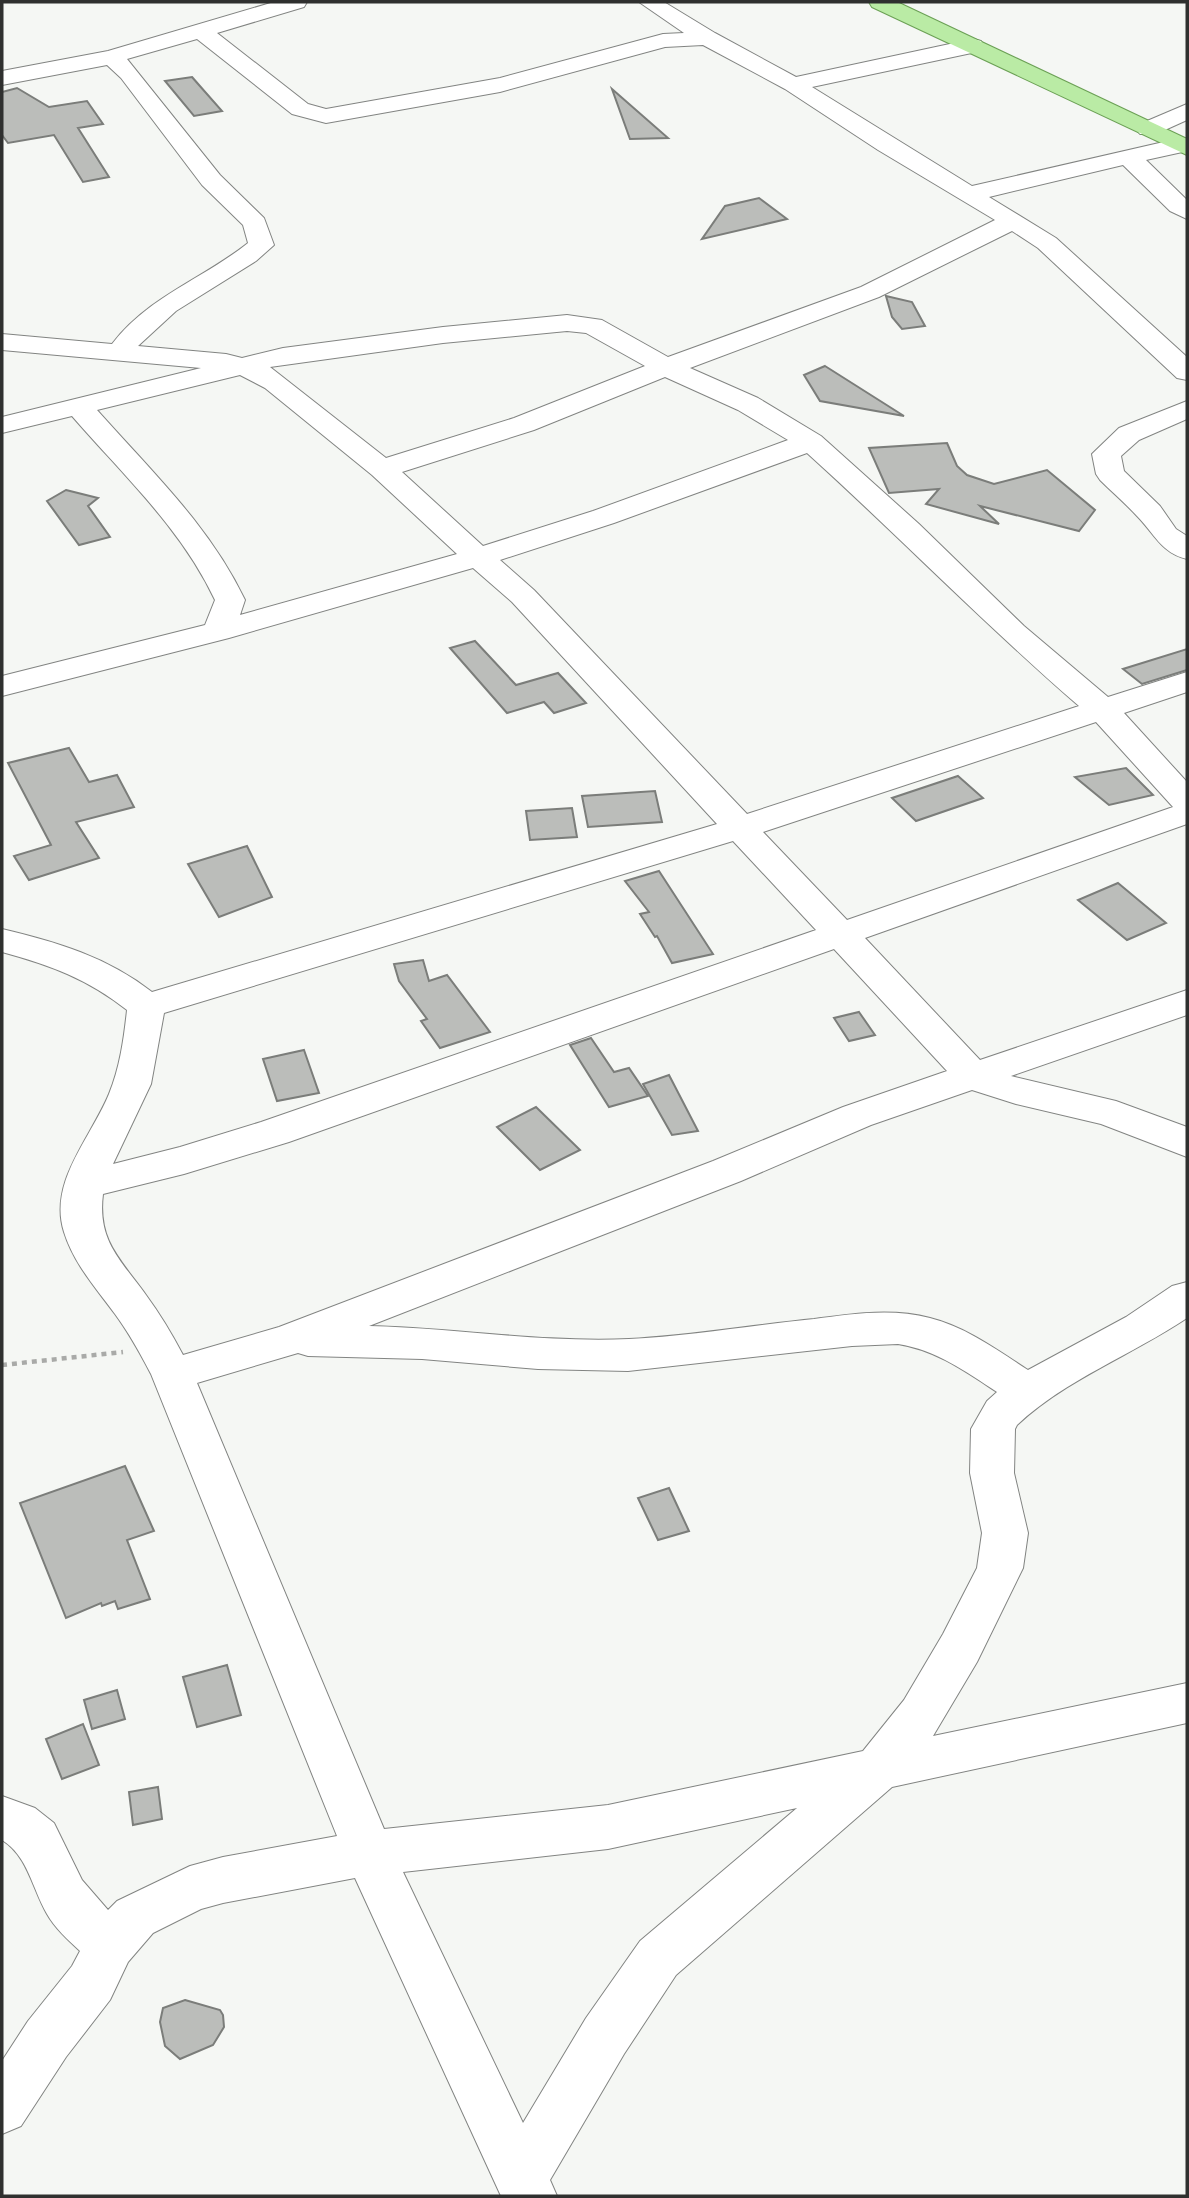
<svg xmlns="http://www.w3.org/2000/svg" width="1189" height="2198" font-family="'Varela Round',sans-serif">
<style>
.building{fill:#bbbdba;stroke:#7b7d7a;stroke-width:2}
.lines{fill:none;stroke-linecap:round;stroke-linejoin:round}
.minor-casing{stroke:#828482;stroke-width:2}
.major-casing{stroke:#6ba055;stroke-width:2}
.path{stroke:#a9aaa8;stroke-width:4.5;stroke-dasharray:5 5;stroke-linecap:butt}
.minor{fill:#fff;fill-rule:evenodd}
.major{fill:#baeba5;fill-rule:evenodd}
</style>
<rect width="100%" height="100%" fill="#f5f7f4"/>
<g class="building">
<polygon points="192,77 199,85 222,111 194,116 165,81"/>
<polygon points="17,88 49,107 87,101 103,124 78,128 109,177 83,182 54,135 8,143 2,135 2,92"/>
<polygon points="612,89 668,138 630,139"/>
<polygon points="759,198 787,219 702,239 725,206"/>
<polygon points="886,296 912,302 925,326 902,329 892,317"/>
<polygon points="825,366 904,416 820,401 804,375"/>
<polygon points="947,443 957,466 967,475 994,484 1047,470 1095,510 1079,531 980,506 999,524 926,504 939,489 889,493 869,448"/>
<polygon points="66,490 98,498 88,506 110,537 79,545 47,501"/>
<polygon points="475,641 516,685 558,673 586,703 554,713 544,702 507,713 450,648"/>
<polygon points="1187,649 1187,670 1142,684 1123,669"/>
<polygon points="69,748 89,782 117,775 134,807 76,822 99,858 29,880 14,856 51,845 8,763"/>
<polygon points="1126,768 1153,795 1109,805 1075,777"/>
<polygon points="958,776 983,798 916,821 892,798"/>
<polygon points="655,791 662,822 588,827 582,796"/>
<polygon points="572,808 577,837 530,840 526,811"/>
<polygon points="247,846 272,897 219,917 188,864"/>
<polygon points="659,871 713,954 672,963 657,936 655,937 640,914 649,912 625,881"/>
<polygon points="1118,883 1166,923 1127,940 1078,900"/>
<polygon points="423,960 429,981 447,975 490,1032 440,1048 421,1021 427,1019 399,981 394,964"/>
<polygon points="859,1012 875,1035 849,1041 834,1018"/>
<polygon points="591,1038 614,1072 629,1068 648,1096 609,1107 570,1045"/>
<polygon points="304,1050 319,1093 277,1101 263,1059"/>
<polygon points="669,1075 698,1131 672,1135 643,1084"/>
<polygon points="536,1107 580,1150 540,1170 497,1127"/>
<polygon points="125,1466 154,1531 127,1540 150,1599 118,1609 115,1601 102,1606 101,1603 66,1618 20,1503"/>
<polygon points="669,1488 689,1531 658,1540 638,1498"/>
<polygon points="227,1665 241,1715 197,1727 183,1677"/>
<polygon points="117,1690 125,1719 92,1729 84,1700"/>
<polygon points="83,1724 99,1765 62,1779 46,1739"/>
<polygon points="158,1787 162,1819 133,1825 129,1792"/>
<polygon points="185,2000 220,2010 223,2015 224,2027 213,2045 180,2059 165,2046 160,2022 163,2008"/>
</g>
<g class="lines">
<defs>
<g id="minor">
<path d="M274,2h33l-3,5 -87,26 91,71 18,5 174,-31 163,-44 21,-1 -45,-31h25l51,31 81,44 177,-38 8,2 3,5 -3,5 -169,36 160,99 209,-48 6,1v12l-41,9 41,40v19l-17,-8 -47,-46 -134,32 67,41 131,119v23l-10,-2 -139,-130 -26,-17 -133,66 -189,71 68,30 63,38 98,88 105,102 84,71 79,-25v20l-63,21 63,69v42l-322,114 115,122 207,-70v25l-176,61 105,25 71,26v30l-86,-33 -85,-20 -44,-14 -101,35 -130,56 -372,145c86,2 173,17 260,13 61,-3 123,-14 185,-20 38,-5 78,-11 116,-1 36,9 67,32 98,52l98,-53 46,-31 15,-4v36c-55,37 -121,61 -170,107l-2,4 -1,44 14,60 -5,35 -46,94 -44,74 254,-53v40l-295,64 -216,188 -52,79 -74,126 7,16h-56l-146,-318 -132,25 -22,6 -48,24 -25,29 -18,38 -44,57 -45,69 -19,8v-73l26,-40 44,-55 8,-15c-12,-11 -25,-23 -33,-37 -15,-26 -19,-58 -45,-74v-44l33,12 19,15 28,57 26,30 9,-9 73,-35 33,-9 114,-21 -186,-462c-11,-21 -22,-41 -36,-60 -19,-26 -41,-50 -51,-82 -16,-50 27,-94 45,-138 11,-27 15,-56 18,-84 -39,-31 -77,-45 -125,-58v-23c55,13 105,28 150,63l565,-168 -205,-222 -39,-34 -244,70 -227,58v-20l203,-51 10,-25c-34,-72 -91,-124 -143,-184l-70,17v-16l199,-49 -199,-18v-16l110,10c37,-48 91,-65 136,-101l-5,-18 -41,-40 -81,-107 -14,-13 -105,20v-14l106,-20zM197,39l95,75 34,9 174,-31 165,-45 38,-2 82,44 93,61 117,70 -134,67 -193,70 -66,-37 -35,-5 -124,12 -160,21 -41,10 -16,-4 -88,-8 38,-35 80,-50 18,-16 -10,-27 -44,-43 -93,-116zM567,331l19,2 59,33 -131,52 -128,40 -116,-91 173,-24zM240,375l25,13 107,87 85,79 -217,61 5,-15c-36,-75 -94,-129 -148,-190zM665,377l73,33 50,30 -195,71 -110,35 -81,-74 132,-42zM807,453c92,83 178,172 272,253l-332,108 -213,-224 -34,-30 114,-37zM1096,722l77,85 -326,113 -84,-88zM733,841l83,89 -555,192 -81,25 -67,17 38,-80 13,-71zM834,949l113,122 -104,36 -130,54 -434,166 -96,28c-11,-21 -23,-41 -37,-60 -25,-35 -49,-54 -43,-101l81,-20 105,-32zM898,1344c38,6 67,27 99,48l-10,9 -16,28 -1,44 12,60 -5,35 -34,66 -39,66 -41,51 -255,54 -224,24 -187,-446 101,-30 10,3 114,3 116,10 90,2 224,-25zM797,1808l-157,133 -54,77 -63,105 -120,-251 205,-23z"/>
<polygon points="1187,104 1187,120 1156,134 1140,134 1136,129 1140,124"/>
<path d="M1187,401v18l-48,21 -18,16 3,15 36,35 16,23 11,7v23c-26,-6 -33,-26 -50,-43 -12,-13 -25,-24 -37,-36l-4,-6 -4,-20 27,-26z"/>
</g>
<polygon id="major" points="869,2 897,2 1187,139 1187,155 872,7"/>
</defs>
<use href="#minor" class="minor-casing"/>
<use href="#major" class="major-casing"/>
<polyline class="path" points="2,1365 123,1352"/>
<use href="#minor" class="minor"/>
<use href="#major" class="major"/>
</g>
<rect width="1189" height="2198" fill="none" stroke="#2f302f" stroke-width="7"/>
</svg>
